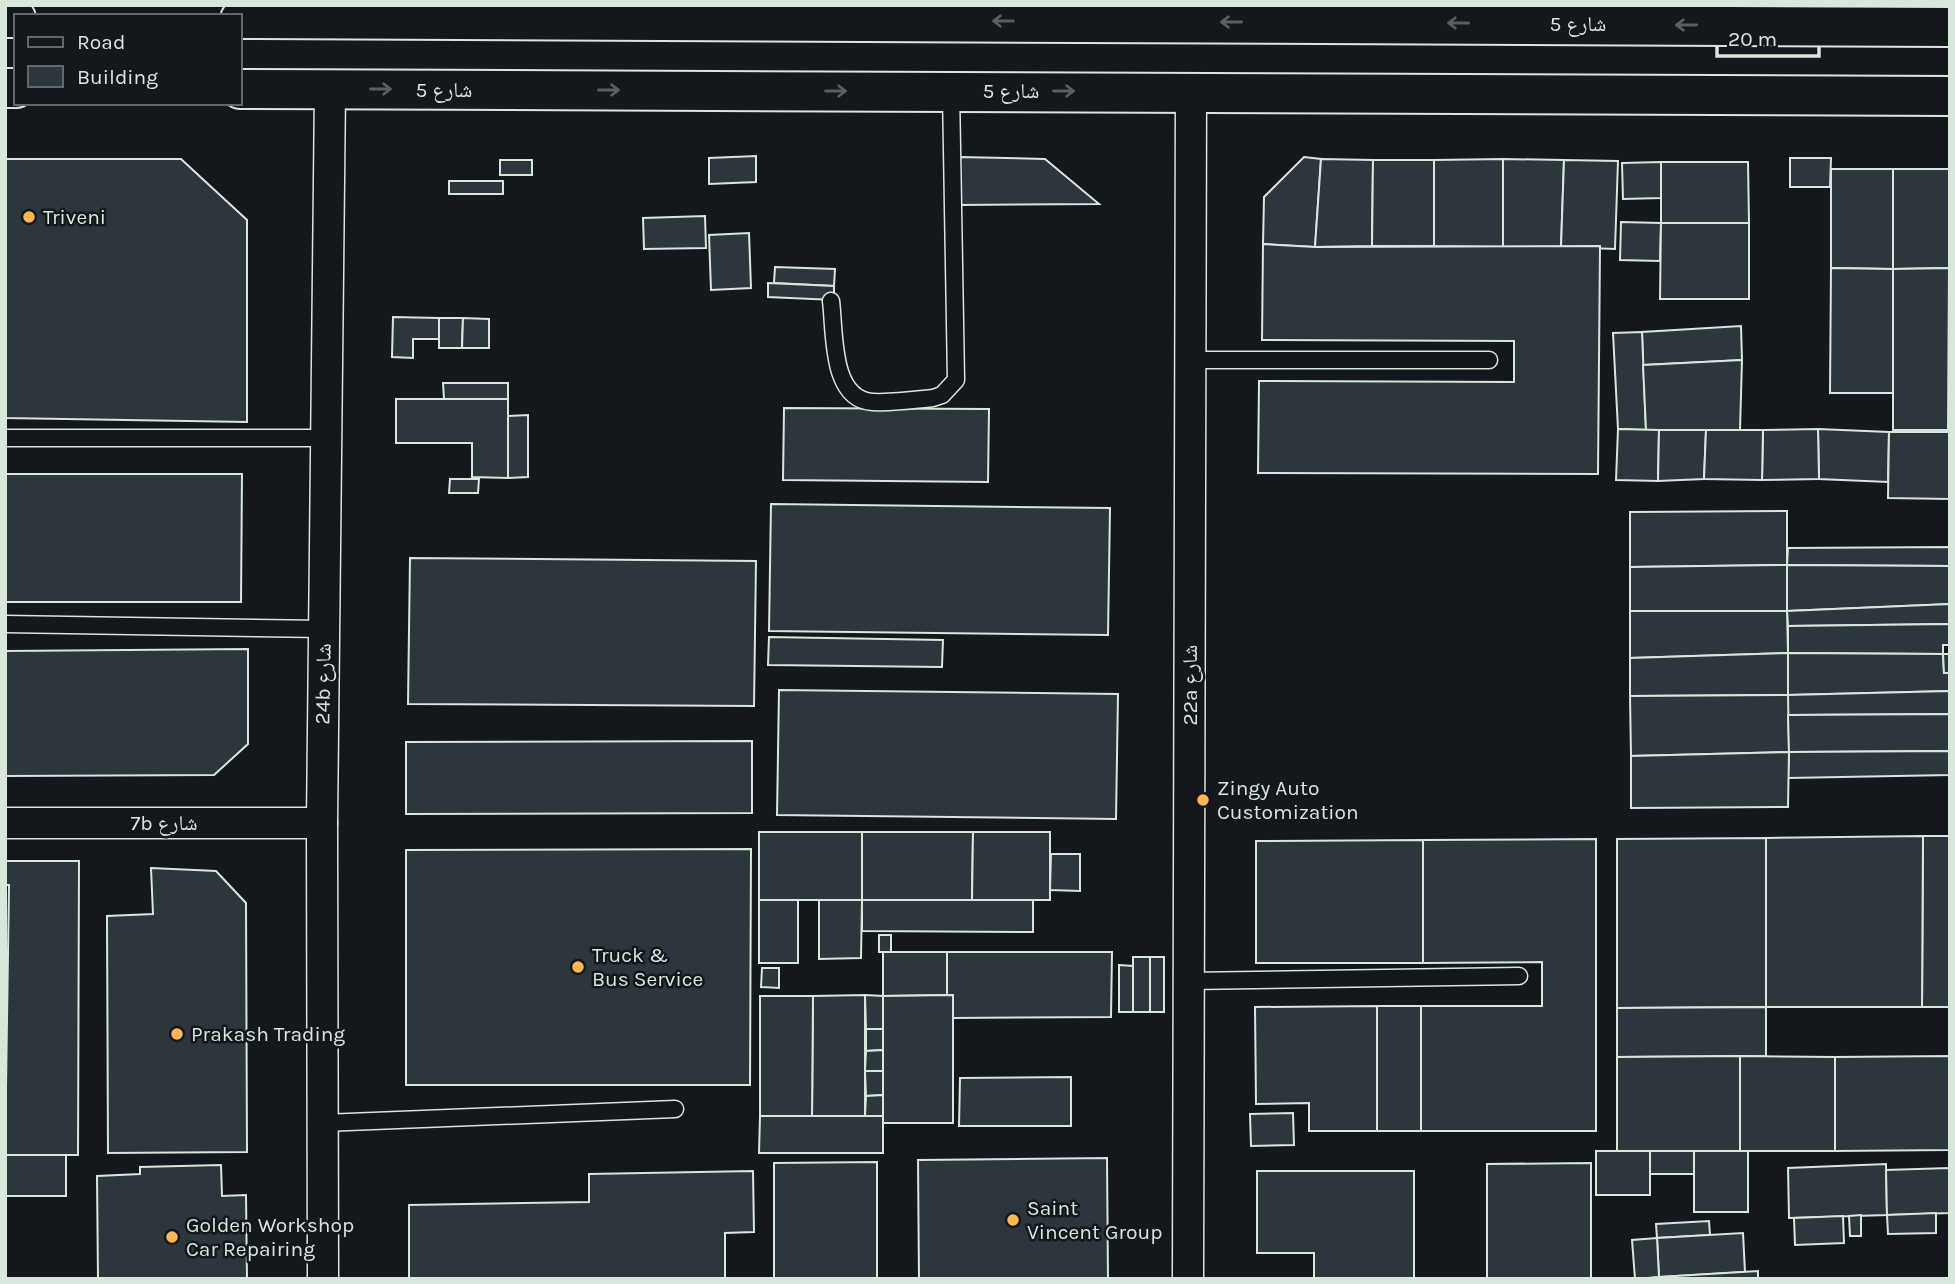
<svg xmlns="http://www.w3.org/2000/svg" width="1955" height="1284" font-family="Karla,'Noto Naskh Arabic',sans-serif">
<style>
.building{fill:#2c363c;stroke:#d8e6dc;stroke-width:2}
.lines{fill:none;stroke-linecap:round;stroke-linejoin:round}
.lane-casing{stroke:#d8e6dc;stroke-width:19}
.street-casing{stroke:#d8e6dc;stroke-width:33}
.secondary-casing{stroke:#d8e6dc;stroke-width:42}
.lane{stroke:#14181c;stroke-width:16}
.street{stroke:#14181c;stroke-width:30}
.secondary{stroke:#14181c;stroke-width:38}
.oneway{stroke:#59605f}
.poi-dot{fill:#ffb74d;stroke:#14181c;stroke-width:2.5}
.labels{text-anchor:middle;stroke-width:5;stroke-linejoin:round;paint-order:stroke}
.street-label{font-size:21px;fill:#d8e6dc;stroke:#14181c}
.poi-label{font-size:21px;fill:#d8e6dc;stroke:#14181c;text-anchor:start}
</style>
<rect width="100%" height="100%" fill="#14181c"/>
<g class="building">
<polygon points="756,156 756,182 709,184 709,158"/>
<polygon points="959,157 1045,159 1099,204 959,205"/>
<polygon points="1304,157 1321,159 1315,247 1263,244 1264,197"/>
<polygon points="1790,158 1831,158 1830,187 1790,187"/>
<polygon points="5,159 181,159 247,220 247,422 5,418"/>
<polygon points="1321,159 1373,160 1372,246 1315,247"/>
<polygon points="1503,159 1503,247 1434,246 1434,160"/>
<polygon points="1503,159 1564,160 1561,247 1503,247"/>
<rect x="500" y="160" width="32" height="15"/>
<polygon points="1373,160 1434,160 1434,246 1372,246"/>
<polygon points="1564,160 1618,161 1615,249 1561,247"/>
<polygon points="1661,162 1748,162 1749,223 1661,223"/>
<polygon points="1661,162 1661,198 1623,199 1622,163"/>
<polygon points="1831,169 1893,169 1893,269 1831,268"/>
<polygon points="1893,169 1949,169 1949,268 1893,269"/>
<rect x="449" y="181" width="54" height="13"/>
<polygon points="705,216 706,248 644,249 643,218"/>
<polygon points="1621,222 1661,223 1660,261 1620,260"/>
<polygon points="1661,223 1749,223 1749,299 1660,299"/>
<polygon points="749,233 751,288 711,290 709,235"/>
<polygon points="1263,244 1315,247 1600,246 1598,474 1258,473 1259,381 1514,382 1514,341 1262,340"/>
<polygon points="775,267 835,269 834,286 774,283"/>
<polygon points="1831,268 1893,269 1893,393 1830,393"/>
<polygon points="1949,268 1948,430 1893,430 1893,269"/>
<polygon points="768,283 834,286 834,300 768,297"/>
<polygon points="393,317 439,318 439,339 413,339 413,358 392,357"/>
<polygon points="439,318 463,318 462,348 439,348"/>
<polygon points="463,318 489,319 489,348 462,348"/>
<polygon points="1741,326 1742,360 1643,365 1642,332"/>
<polygon points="1642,332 1646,430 1618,429 1613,333"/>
<polygon points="1742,360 1740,430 1646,430 1643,365"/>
<polygon points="443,383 508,383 508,399 444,399"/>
<polygon points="396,399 508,399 508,478 472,477 472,443 396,443"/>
<polygon points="784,408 989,409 988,482 783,480"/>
<polygon points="528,415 528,477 508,478 508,416"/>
<polygon points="1618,429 1659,430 1658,481 1616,480"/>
<polygon points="1818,429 1889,432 1888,482 1819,479"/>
<polygon points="1818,429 1819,479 1762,480 1763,430"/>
<polygon points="1659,430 1706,430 1704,479 1658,481"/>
<polygon points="1706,430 1763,430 1762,480 1704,479"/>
<polygon points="1889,432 1950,432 1950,499 1888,498"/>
<polygon points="5,474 242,474 241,602 5,602"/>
<polygon points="450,479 479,479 478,493 449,493"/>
<polygon points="771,504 1110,508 1108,635 769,631"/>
<polygon points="1787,511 1787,565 1630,567 1630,512"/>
<polygon points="1950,547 1950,566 1787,565 1788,548"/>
<polygon points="410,558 756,561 754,706 408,704"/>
<polygon points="1787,565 1787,611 1630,611 1630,567"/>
<polygon points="1787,565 1950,566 1950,604 1787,611"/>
<polygon points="1950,604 1950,624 1788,626 1787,611"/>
<polygon points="1630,611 1787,611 1788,653 1630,658"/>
<polygon points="1950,624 1950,645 1943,645 1943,654 1788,653 1788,626"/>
<polygon points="769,637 943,640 942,667 768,665"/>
<polygon points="248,649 248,744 214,775 5,776 5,651"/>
<polygon points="1788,653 1788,695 1630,696 1630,658"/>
<polygon points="1788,653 1943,654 1944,673 1950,673 1950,691 1788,695"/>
<polygon points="1943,654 1950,654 1950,673 1944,673"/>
<polygon points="779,690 1118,694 1116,819 777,815"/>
<polygon points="1950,691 1950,714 1788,715 1788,695"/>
<polygon points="1788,695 1789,752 1631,756 1630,696"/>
<polygon points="1950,714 1950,751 1789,752 1788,715"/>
<polygon points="752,741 752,813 406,814 406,742"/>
<polygon points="1950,751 1950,775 1788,778 1789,752"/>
<polygon points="1789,752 1788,807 1631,808 1631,756"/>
<rect x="759" y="832" width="103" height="68"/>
<polygon points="862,832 973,832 972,900 862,900"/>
<polygon points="973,832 1050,832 1050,900 972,900"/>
<polygon points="1923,836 1950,836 1950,1007 1922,1007"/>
<polygon points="1923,836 1922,1007 1766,1007 1766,838"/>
<polygon points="1766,838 1766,1007 1617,1008 1617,839"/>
<polygon points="1596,839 1596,1131 1421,1131 1421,1006 1542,1006 1542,962 1423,963 1423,840"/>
<polygon points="1423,840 1423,963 1256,963 1256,841"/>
<polygon points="751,849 750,1085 406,1085 406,850"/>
<polygon points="1051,854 1080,854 1080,891 1050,890"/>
<polygon points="5,861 79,861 78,1155 5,1155 9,885 5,885"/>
<polygon points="151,868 216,871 246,903 247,1152 108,1153 107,916 153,914"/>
<rect x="759" y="900" width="39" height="63"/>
<polygon points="819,900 862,900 861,958 819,959"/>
<polygon points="862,900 1033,900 1033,932 862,931"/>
<rect x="879" y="935" width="12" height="17"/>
<polygon points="883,952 947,952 947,995 883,996"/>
<polygon points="947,952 1112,952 1111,1017 953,1018 953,995 947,995"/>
<rect x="1133" y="957" width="17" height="55"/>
<rect x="1150" y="957" width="14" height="55"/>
<polygon points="1119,965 1133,966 1133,1012 1119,1012"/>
<polygon points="762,968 779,968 779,988 761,987"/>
<polygon points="865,995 865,1116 812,1116 813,996"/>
<polygon points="865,995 883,996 883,1029 866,1029"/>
<polygon points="953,995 953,1123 883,1123 883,996"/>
<polygon points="760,996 813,996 812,1116 760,1116"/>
<rect x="1377" y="1006" width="44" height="125"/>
<polygon points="1377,1006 1377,1131 1309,1131 1309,1103 1256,1104 1255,1007"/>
<polygon points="1766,1007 1766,1056 1617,1057 1617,1008"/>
<polygon points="866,1029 883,1029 883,1050 866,1051"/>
<polygon points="883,1050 883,1071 865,1071 866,1051"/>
<polygon points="1740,1056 1740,1151 1617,1152 1617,1057"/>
<polygon points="1740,1056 1835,1057 1835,1151 1740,1151"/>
<polygon points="1950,1056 1950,1150 1835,1151 1835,1057"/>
<polygon points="865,1071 883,1071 883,1095 866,1096"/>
<polygon points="1071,1077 1071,1126 959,1126 960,1078"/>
<polygon points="883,1095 883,1116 865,1116 866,1096"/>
<polygon points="1293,1113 1294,1145 1251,1146 1250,1114"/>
<polygon points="760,1116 883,1116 883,1153 759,1153"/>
<rect x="1596" y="1151" width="54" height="44"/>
<rect x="1650" y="1151" width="44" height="23"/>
<rect x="1694" y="1151" width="54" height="61"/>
<rect x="5" y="1155" width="61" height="41"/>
<polygon points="1107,1158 1108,1279 919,1279 918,1160"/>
<polygon points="877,1162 877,1279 774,1279 774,1163"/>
<polygon points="1591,1163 1591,1279 1487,1279 1487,1164"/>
<polygon points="1886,1164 1887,1215 1789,1218 1788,1168"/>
<polygon points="221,1165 222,1196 246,1195 247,1279 98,1279 97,1176 140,1174 140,1167"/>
<polygon points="1949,1168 1950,1213 1887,1215 1886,1170"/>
<polygon points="753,1171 754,1232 725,1233 725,1279 409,1279 409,1205 589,1202 589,1174"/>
<polygon points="1257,1171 1414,1171 1414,1279 1314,1279 1314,1253 1257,1253"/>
<polygon points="1936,1213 1936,1233 1888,1234 1887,1215"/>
<polygon points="1861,1215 1861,1236 1850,1236 1849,1216"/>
<polygon points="1843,1216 1844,1243 1795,1245 1794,1218"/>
<polygon points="1709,1221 1710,1235 1657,1238 1656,1224"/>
<polygon points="1743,1233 1745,1272 1659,1277 1657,1238"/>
<polygon points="1657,1238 1659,1277 1635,1279 1632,1240"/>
<polygon points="1758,1271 1758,1279 1642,1279 1659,1277"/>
</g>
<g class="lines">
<defs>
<g id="lane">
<path d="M831,301c4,30 -1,99 42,101 20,1 41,-2 60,-4l9,-3 14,-15 -5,-289"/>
<polyline points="1190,360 1489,360"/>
<polyline points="5,438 326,438"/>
<polyline points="5,624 324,629"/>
<polyline points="1189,981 1519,976"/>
<polyline points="323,1123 675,1109"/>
</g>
<g id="street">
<polyline points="5,823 322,823"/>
<polyline points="323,1279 322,823 330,89"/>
<polyline points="1188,1279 1191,92"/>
</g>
<g id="secondary">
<polyline points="5,18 16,18"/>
<polyline points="240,19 1950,27"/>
<polyline points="5,88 16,88"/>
<polyline points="240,89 1950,96"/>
</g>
</defs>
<use href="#lane" class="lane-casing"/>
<use href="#street" class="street-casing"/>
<use href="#secondary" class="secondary-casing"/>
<use href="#lane" class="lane"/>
<use href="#street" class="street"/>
<use href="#secondary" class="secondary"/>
</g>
<defs><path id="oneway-shaft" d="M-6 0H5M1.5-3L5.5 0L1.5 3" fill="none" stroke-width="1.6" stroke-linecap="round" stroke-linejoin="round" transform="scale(1.75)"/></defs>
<g class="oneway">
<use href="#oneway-shaft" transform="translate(1003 21) rotate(-180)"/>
<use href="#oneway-shaft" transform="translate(1231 22) rotate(-180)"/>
<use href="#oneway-shaft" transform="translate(1458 23) rotate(-180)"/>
<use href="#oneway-shaft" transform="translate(1686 25) rotate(-180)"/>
<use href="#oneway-shaft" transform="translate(381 89)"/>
<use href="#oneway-shaft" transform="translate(609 90)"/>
<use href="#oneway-shaft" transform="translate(836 91)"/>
<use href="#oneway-shaft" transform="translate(1064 91)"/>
</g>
<g class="poi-dot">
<circle cx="29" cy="217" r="7"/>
<circle cx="1203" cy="800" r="7"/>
<circle cx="578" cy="967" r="7"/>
<circle cx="177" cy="1034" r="7"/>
<circle cx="1013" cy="1220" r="7"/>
<circle cx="172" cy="1237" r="7"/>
</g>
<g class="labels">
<g class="street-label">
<text x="1578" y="31">شارع 5</text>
<text x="444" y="97">شارع 5</text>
<text x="1011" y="98">شارع 5</text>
<text transform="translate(323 684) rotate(-89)" y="7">24b شارع</text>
<text transform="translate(1190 685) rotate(-90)" y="7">22a شارع</text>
<text x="164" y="830">7b شارع</text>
</g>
<g class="poi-label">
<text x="43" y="224">Triveni</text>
<text x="1217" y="795">Zingy Auto<tspan x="1217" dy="24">Customization</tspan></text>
<text x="592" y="962">Truck &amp;<tspan x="592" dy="24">Bus Service</tspan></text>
<text x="191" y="1041">Prakash Trading</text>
<text x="1027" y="1215">Saint<tspan x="1027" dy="24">Vincent Group</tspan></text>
<text x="186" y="1232">Golden Workshop<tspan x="186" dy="24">Car Repairing</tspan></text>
</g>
</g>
<rect width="1955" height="1284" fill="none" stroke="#d8e6dc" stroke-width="14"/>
<rect x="14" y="14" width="228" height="91" fill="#14181c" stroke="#626a69" stroke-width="2"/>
<rect x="28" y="37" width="35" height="10" fill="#14181c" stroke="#626a69" stroke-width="2"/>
<text x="77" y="49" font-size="21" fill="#d8e6dc">Road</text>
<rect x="28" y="66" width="35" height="21" fill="#2c363c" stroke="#626a69" stroke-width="2"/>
<text x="77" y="84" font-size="21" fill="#d8e6dc">Building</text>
<path d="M1717 46v10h102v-10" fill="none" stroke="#d8e6dc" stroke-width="3.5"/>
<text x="1728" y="46" font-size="21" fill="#d8e6dc" stroke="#14181c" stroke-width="5" paint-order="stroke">20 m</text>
</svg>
